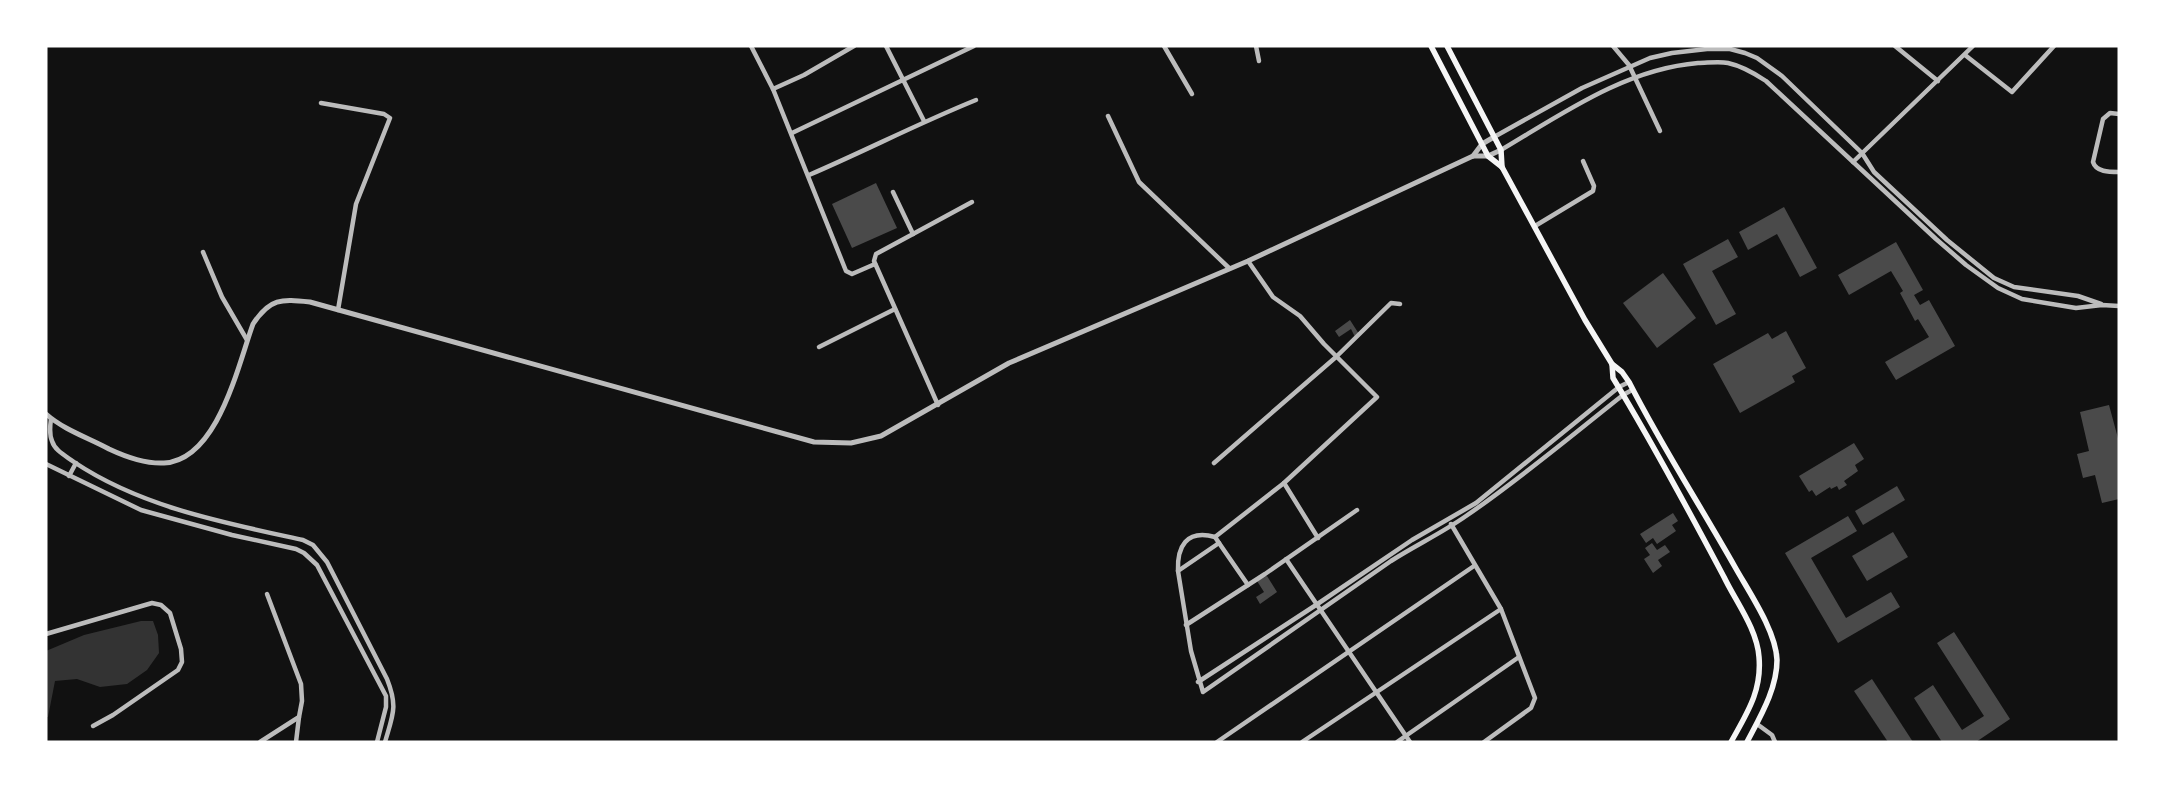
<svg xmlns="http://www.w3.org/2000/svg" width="2165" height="788" font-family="'Libre Baskerville',serif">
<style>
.water{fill:#333}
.building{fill:#4a4a4a}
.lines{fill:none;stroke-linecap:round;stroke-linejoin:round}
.minor{stroke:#bcbcbc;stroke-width:4.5}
.tertiary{stroke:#bcbcbc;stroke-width:5}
.secondary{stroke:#f5f5f5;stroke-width:5.5}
</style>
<rect width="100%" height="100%" fill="#111"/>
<polygon class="water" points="141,621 153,621 158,635 159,653 147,670 127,684 100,687 77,679 55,681 48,717 46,717 46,651 84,635"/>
<g class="building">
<polygon points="876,183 897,228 852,248 832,204"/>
<polygon points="1784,207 1817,268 1800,277 1777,234 1748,250 1739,232"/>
<polygon points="1728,239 1738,257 1712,271 1736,314 1716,325 1683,264"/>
<polygon points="1896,242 1923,290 1914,295 1920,305 1929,300 1955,346 1896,380 1885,362 1929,337 1918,319 1915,321 1900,293 1903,291 1891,271 1849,295 1838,275"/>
<polygon points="1663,273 1696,318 1657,348 1623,303"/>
<polygon points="1350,320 1359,334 1355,337 1351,329 1339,337 1335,331"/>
<polygon points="1786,331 1806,368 1792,376 1795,382 1740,413 1713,364 1768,333 1772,339"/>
<polygon points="2109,405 2119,442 2119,499 2102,503 2095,475 2083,478 2077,454 2089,451 2080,412"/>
<polygon points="1854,443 1864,459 1855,465 1858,471 1844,481 1847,485 1839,490 1837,486 1831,489 1830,487 1816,496 1812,490 1809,492 1799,476"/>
<polygon points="1897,486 1905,500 1863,525 1855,511"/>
<polygon points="1673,513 1678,521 1672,525 1676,531 1657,544 1653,538 1646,543 1640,534"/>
<polygon points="1848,516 1857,531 1811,558 1846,618 1891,592 1900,607 1838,643 1785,553"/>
<polygon points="1893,532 1908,557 1867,581 1852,556"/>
<polygon points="1652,543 1657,550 1665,545 1670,552 1658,560 1662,566 1653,573 1644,559 1650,555 1645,548"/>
<polygon points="1267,576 1277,592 1260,604 1256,597 1264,592 1257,581"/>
<polygon points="1954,632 2010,719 1976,742 1942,742 1914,698 1933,685 1962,730 1984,716 1937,643"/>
<polygon points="1872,679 1913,742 1888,742 1854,691"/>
</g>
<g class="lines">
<g class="minor">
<polyline points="751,46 773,89"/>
<polyline points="854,46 804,75 773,89 846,271 852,274 875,264"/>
<polyline points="886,46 924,121"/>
<polyline points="1164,46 1192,94"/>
<polyline points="1256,46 1259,61"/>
<polyline points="1613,46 1629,65 1660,131"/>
<polyline points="1895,46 1938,81"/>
<polyline points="1965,55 2012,92 2054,46"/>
<polyline points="321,103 384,114 390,118 356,204 338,310"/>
<path d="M2119,114l-9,-1 -7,6 -10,43c3,10 16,10 26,10"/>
<polyline points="1108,116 1139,182 1229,268"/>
<polyline points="792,133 974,46"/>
<polyline points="1494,137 1582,88 1650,58 1672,53 1707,49 1730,49 1745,53 1757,58 1782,76 1862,153 1874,172 1947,240 1994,278 2014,287 2078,296 2101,304"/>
<path d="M1501,150c61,-36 124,-81 197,-87 9,0 21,-2 30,0 14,3 26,10 38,18l170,158 30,26 32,23 24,11 54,9 26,-3 17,1"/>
<polyline points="1853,162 1973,46"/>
<path d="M809,175c56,-24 110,-52 167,-75"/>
<polyline points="893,192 913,234 876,254 874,261 938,405"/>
<polyline points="1535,226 1593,191 1594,186 1583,161"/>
<polyline points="913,234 972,202"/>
<polyline points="203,252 222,297 247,340"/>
<path d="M1248,261l25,36 27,19 24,28 53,53 -93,86 -69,54 4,6 -41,28 13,80 12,41 188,-131c25,-16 51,-28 75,-45 54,-37 105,-80 157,-121l9,-5"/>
<polyline points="819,347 895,309"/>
<path d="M51,419c-1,7 -2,15 1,22 3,10 14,15 22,21 67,45 151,61 229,78l10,5 14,17 60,117c11,28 6,35 -2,63"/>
<polyline points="1214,463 1336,357 1391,303 1400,304"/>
<polyline points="46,464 141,510 232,535 296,549 304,553 317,565 386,696 386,707 377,742"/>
<polyline points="69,476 76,463"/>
<polyline points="1284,483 1318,538"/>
<polyline points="1451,524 1501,609 1535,698 1531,708 1484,742"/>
<polyline points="1219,543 1248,585"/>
<polyline points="1286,559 1410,742"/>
<path d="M1178,571c-1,-24 8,-42 37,-34"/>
<polyline points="1186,625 1265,574 1357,510"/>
<polyline points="46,634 152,603 161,605 170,613 181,649 182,662 178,670 113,715 93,726"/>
<polyline points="1198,682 1316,605 1412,540 1476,503 1619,387 1629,382"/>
<polyline points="1757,724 1772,735 1775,742"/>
<polyline points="260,742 299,717 302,701 301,684 267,594"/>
<polyline points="296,742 299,717"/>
<polyline points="1217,742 1474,566"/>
<polyline points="1302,742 1501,609"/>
<polyline points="1397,742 1519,657"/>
</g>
<g class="tertiary">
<polyline points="1473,156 1482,144 1494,137"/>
<path d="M46,414c18,16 43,24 63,35 17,8 36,15 55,14 54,-3 74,-98 89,-139 17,-26 28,-25 57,-22l504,140 37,1 30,-7 128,-73 239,-102 225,-105h15l13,-6"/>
</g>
<g class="secondary">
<path d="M1431,46l57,110 14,11 83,153 27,44 10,8 7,10c32,63 71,123 106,185 14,25 41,64 42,93 0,29 -17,57 -30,82"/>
<polyline points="1447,46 1501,150 1502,167"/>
<path d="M1612,364l1,14c39,64 76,133 111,199 12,25 33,52 35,80 3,34 -12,56 -28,85"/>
</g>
</g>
<rect width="2165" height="788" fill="none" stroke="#ffffff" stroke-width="95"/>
</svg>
